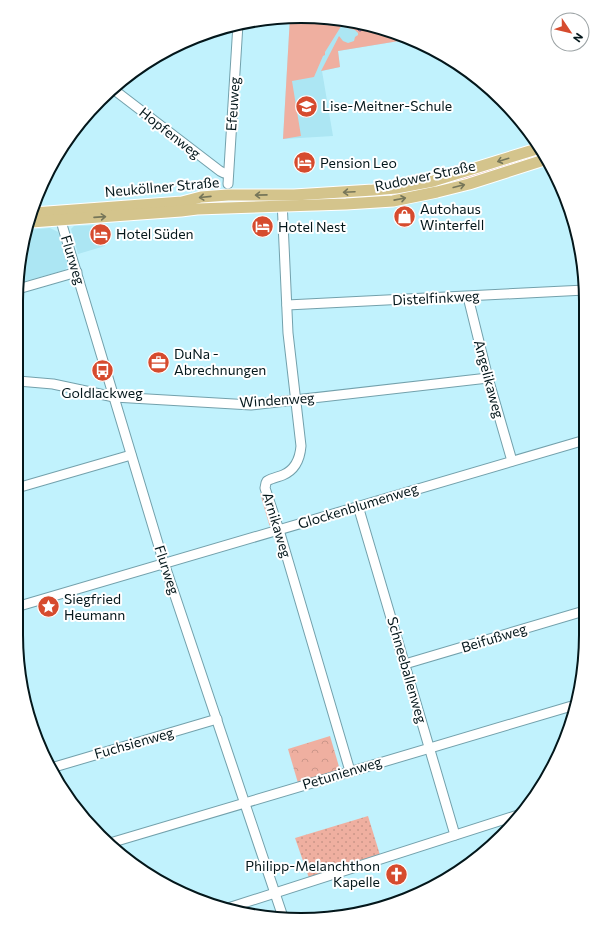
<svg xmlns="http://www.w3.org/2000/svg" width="602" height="936" font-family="Commissioner,sans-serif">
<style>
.built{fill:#ace6f3}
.grass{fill:#efafa0}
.park{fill:url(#park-crowns)}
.garden{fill:url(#garden-dots)}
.water{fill:url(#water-ripples);stroke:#90678e}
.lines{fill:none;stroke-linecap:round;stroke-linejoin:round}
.minor-casing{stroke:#73a1ac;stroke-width:11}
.major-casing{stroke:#fff;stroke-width:13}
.minor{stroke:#fff;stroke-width:9}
.major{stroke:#d4c48c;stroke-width:11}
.oneway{stroke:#767659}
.labels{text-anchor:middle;stroke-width:4;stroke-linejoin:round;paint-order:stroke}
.street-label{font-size:14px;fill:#04171b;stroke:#fff}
.poi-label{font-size:14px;fill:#04171b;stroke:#fff;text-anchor:start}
.rim{fill:none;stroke:#04171b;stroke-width:2}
</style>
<defs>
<pattern id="park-crowns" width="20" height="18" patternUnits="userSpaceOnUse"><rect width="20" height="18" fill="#efafa0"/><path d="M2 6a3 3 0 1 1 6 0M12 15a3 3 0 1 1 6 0" fill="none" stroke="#cb9689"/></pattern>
<pattern id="garden-dots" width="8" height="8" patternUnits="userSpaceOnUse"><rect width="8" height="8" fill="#efafa0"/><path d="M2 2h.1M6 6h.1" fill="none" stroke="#cb9689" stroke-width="1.8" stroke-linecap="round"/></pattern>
<pattern id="water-ripples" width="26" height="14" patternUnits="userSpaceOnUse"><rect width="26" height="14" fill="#cc89bf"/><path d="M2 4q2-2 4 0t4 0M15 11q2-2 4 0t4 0" fill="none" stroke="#a36f9a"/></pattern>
</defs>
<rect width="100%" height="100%" fill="#c1f2fd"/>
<g class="built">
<polygon points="290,17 338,18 392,31 411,39 338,51 340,67 322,71 333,136 283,139"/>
<polygon points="100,225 105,246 78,254 71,229 74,226"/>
<polygon points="50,228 58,232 68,265 65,270 18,283 18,264 29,230"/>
</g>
<g class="grass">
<polygon points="290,17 338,18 345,20 325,52 325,55 323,56 314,77 292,81 301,136 283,139"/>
<path d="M347,21l17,4 1,2c16,-1 31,6 46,12l-73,12 2,16 -19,4 18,-35 4,5 5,2 6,-2 1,-4 3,-2v-2l-3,-3 -11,-3z"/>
<polygon points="543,152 544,155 445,186 445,183"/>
<polygon points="429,187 429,188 396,195 372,198 289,202 288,199"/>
<polygon points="260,493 262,494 269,508 274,525 270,526 269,524"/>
</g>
<polygon class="park" points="330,736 340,770 298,783 288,749"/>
<polygon class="garden" points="368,816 380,855 309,878 295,838"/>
<polygon class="water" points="352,22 361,24 361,31 359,31 356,28 351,26 350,24"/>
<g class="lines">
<defs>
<g id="minor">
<polyline points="113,89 220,171 224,173 228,173"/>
<polyline points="228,184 238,24"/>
<path d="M282,200l6,133 13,113c-1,12 -6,24 -18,29 -5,2 -11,3 -16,6l-1,2 -1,5 14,42 71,241"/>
<polyline points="61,220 63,228 163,560 283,917"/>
<polyline points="18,289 77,272"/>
<polyline points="468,297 488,378 512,461"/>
<polyline points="287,305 585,290"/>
<polyline points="18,381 53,384 114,397 251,405 488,378"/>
<polyline points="17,488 131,455"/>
<polyline points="358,506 455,835"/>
<polyline points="16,607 585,440"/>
<polyline points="405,664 584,611"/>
<polyline points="51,768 217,719"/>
<polyline points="110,843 575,705"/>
<polyline points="228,908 521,814"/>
</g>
<g id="major">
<polyline points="34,213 182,202 201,197 228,195 294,195 373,190 396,188 433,181 540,148"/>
<polyline points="31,222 181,211 197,209 346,204 393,201 437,192 469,184 547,159"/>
</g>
</defs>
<use href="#minor" class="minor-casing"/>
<use href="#major" class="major-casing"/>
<use href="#minor" class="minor"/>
<use href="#major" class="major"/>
</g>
<defs><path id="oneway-shaft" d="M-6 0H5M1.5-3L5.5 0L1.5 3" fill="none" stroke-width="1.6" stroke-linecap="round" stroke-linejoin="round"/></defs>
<g class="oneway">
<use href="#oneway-shaft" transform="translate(503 160) rotate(163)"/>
<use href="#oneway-shaft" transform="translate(459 186) rotate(-14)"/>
<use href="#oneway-shaft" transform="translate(349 192) rotate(177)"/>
<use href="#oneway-shaft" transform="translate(261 195) rotate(179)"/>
<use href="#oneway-shaft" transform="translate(205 197) rotate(174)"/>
<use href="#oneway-shaft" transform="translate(400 199) rotate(-11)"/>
<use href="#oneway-shaft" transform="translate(100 217) rotate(-4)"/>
</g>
<defs>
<symbol id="school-disc" viewBox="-11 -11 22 22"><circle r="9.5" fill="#d64b2e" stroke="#fff"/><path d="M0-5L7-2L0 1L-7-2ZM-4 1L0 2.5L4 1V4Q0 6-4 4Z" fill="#fff"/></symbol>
<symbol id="hotel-disc" viewBox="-11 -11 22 22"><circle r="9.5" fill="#d64b2e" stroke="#fff"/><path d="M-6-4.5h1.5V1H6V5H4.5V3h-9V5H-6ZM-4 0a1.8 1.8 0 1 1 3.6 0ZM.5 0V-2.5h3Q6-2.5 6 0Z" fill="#fff"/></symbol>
<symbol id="shop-disc" viewBox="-11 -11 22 22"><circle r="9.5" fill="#d64b2e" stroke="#fff"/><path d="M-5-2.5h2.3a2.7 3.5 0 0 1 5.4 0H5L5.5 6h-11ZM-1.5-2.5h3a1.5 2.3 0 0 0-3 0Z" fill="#fff"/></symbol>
<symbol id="office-disc" viewBox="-11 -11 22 22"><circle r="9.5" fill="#d64b2e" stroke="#fff"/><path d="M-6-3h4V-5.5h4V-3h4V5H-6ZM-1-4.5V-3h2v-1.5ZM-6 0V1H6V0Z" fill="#fff"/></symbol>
<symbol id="bus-disc" viewBox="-11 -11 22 22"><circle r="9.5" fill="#d64b2e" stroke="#fff"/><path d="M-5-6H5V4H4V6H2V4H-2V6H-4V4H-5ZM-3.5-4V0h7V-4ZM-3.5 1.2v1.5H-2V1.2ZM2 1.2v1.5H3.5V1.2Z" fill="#fff"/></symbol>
<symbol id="sight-disc" viewBox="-11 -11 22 22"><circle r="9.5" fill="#d64b2e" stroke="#fff"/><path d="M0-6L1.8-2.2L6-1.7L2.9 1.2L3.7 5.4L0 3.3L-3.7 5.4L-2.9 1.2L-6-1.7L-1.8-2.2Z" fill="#fff"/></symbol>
<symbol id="church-disc" viewBox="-11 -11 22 22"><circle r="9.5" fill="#d64b2e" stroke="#fff"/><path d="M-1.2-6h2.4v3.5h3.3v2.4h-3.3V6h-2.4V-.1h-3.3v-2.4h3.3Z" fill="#fff"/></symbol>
</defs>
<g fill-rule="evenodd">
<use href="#school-disc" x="294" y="94" width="25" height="25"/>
<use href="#hotel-disc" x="292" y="150" width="25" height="25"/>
<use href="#shop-disc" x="392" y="204" width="25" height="25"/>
<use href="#hotel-disc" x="250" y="214" width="25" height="25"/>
<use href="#hotel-disc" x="88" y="222" width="25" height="25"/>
<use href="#office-disc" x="146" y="350" width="25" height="25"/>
<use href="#bus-disc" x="90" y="358" width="25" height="25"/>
<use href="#sight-disc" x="36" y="594" width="25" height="25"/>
<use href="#church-disc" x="384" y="862" width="25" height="25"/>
</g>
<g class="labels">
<g class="street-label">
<text transform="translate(233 104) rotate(-86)" y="5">Efeuweg</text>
<text transform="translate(170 133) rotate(38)" y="5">Hopfenweg</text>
<text transform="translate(425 176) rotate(-12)" y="5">Rudower Straße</text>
<text transform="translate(162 187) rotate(-5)" y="5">Neuköllner Straße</text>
<text transform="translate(73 260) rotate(73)" y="5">Flurweg</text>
<text transform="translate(436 298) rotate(-3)" y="5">Distelfinkweg</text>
<text transform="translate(489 379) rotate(75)" y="5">Angelikaweg</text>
<text transform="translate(277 400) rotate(-4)" y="5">Windenweg</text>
<text transform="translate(358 506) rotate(-17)" y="5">Glockenblumenweg</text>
<text transform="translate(277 525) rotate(73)" y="5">Arnikaweg</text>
<text transform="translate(167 570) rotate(72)" y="5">Flurweg</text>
<text transform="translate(494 638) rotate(-17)" y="5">Beifußweg</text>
<text transform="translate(407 670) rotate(74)" y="5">Schneeballenweg</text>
<text transform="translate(134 743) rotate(-16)" y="5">Fuchsienweg</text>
<text transform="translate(342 773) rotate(-17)" y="5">Petunienweg</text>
</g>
<g class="poi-label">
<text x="322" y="111">Lise-Meitner-Schule</text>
<text x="320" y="168">Pension Leo</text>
<text x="420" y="214">Autohaus<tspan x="420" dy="16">Winterfell</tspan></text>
<text x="278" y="232">Hotel Nest</text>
<text x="116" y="239">Hotel Süden</text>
<text x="174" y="359">DuNa -<tspan x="174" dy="16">Abrechnungen</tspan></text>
<text x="102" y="398" text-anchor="middle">Goldlackweg</text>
<text x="64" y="604">Siegfried<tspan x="64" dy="16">Heumann</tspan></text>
<text x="380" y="871" text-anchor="end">Philipp-Melanchthon<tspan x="380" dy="16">Kapelle</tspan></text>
</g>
</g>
<path d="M0 0H602V936H0ZM301 23H301A278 278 0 0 1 579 301V635A278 278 0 0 1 301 913H301A278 278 0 0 1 23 635V301A278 278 0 0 1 301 23Z" fill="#fff" fill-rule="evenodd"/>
<path class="rim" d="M301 23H301A278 278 0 0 1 579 301V635A278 278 0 0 1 301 913H301A278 278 0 0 1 23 635V301A278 278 0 0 1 301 23Z"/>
<g transform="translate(570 32) rotate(125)"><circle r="19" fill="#ffffff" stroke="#9ba2a4"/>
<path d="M0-3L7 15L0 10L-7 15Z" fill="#d64b2e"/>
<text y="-6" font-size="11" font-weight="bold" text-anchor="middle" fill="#04171b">N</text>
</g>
</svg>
